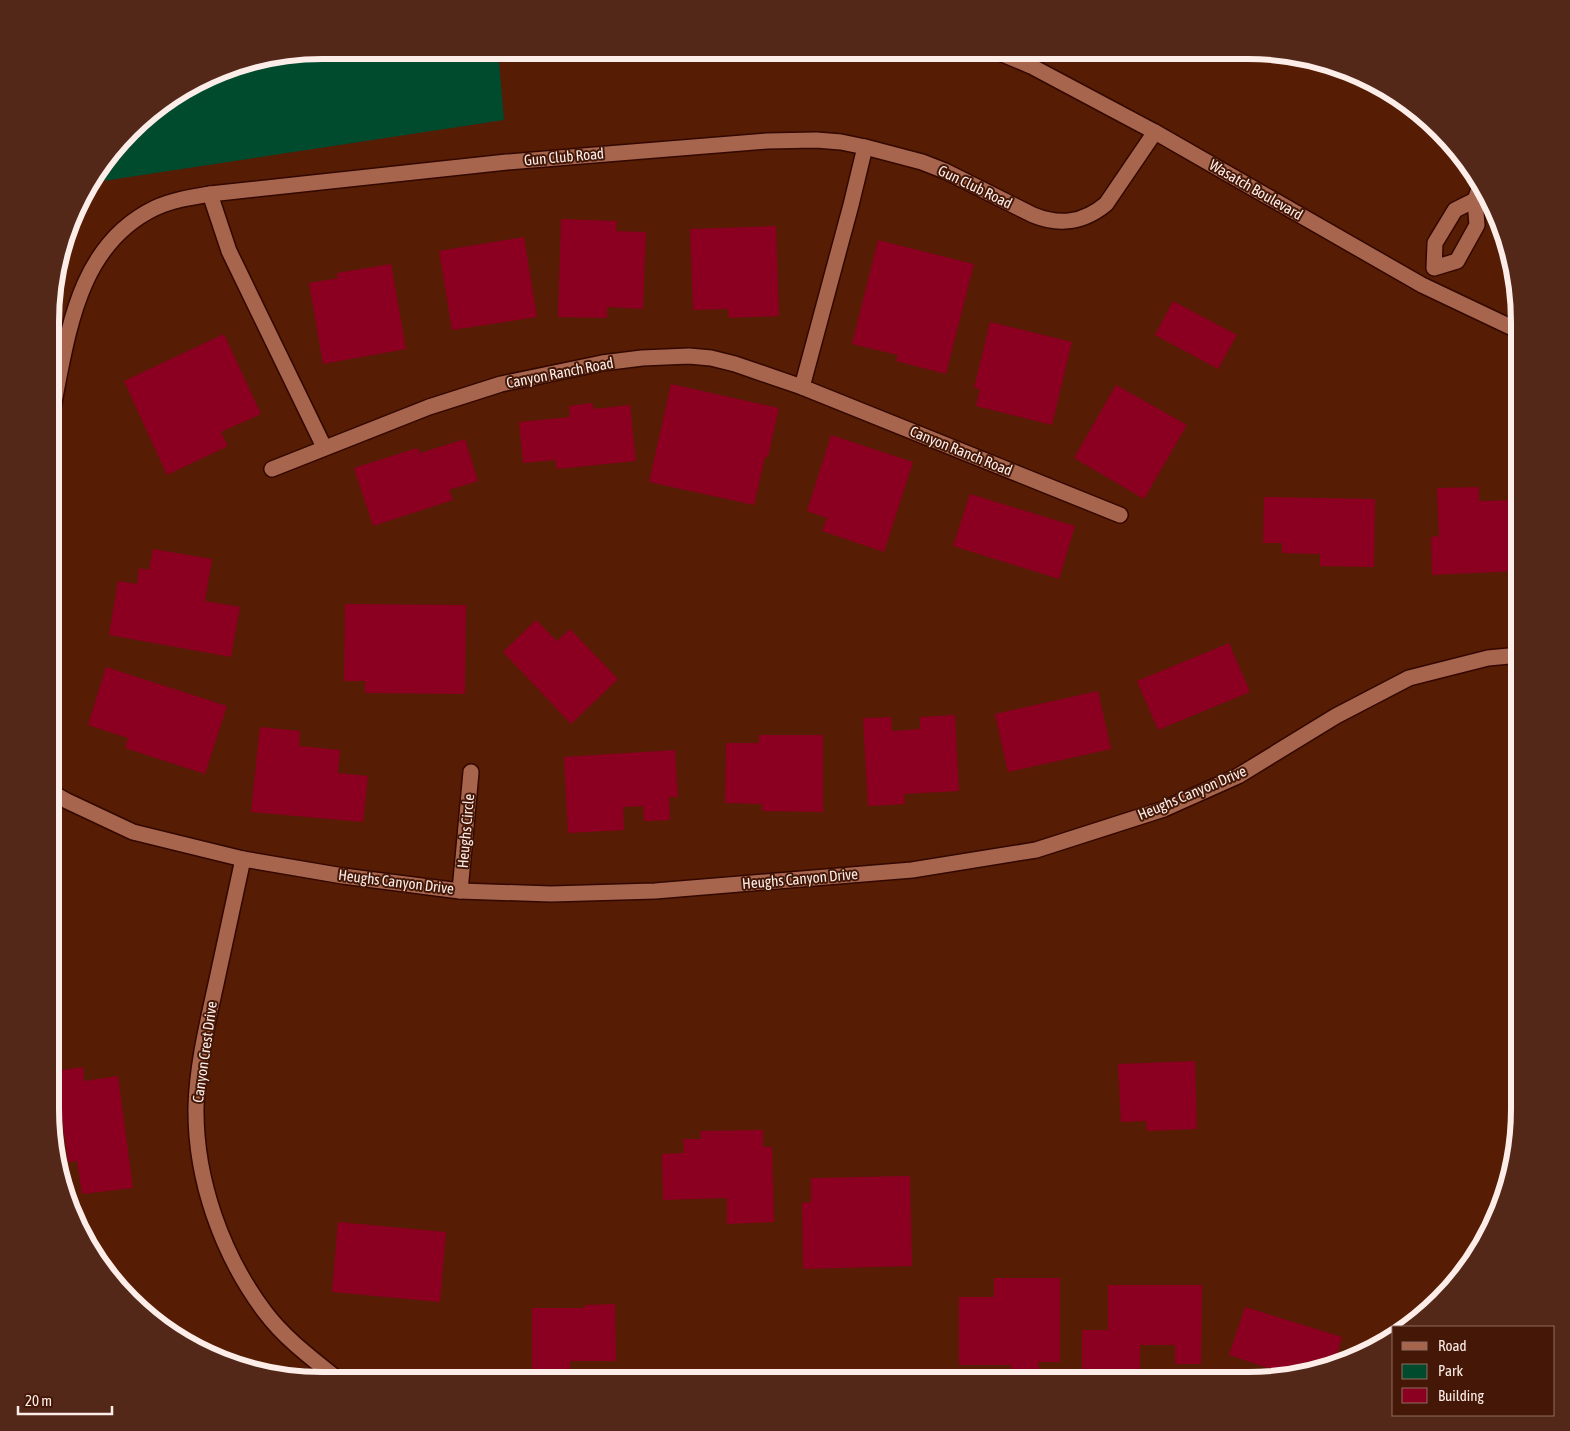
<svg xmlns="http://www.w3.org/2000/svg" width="1570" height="1431" font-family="'Asap Condensed',sans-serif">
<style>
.green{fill:#004b2e}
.building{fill:#8b0021}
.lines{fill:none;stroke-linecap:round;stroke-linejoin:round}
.service-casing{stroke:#330800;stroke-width:18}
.minor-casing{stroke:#330800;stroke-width:18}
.tertiary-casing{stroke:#330800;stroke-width:18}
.service{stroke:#a8654e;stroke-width:15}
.minor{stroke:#a8654e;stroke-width:15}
.tertiary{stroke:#a8654e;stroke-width:15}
.labels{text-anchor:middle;stroke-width:4;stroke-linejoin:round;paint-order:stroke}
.street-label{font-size:15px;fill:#fdede8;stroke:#441707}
.rim{fill:none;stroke:#fdede8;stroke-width:6}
</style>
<rect width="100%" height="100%" fill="#561c04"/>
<polygon class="green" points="382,50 498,50 504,120 103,181 92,179 143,117 234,65 307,52"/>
<g class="building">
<polygon points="561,219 617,221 616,231 646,232 643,309 607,307 607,318 558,317"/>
<polygon points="776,226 779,316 729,318 728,309 693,310 690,229"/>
<polygon points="524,237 537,317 452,330 439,251"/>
<polygon points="878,240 974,264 946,374 896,361 898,355 852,344"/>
<polygon points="391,264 406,349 323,364 309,283 338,278 337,273"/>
<polygon points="1173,301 1237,335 1218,369 1155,335"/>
<polygon points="990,322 1072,342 1052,425 976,406 980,389 974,388"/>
<polygon points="224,334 261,414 221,432 228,446 167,475 124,381"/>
<polygon points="671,384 779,408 768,457 765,457 754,505 649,482"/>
<polygon points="1116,385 1187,425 1144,499 1074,458"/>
<polygon points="592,403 594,409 630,405 636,461 557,469 555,460 523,463 519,422 570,417 569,406"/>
<polygon points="831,435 913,462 884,552 822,531 827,518 807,511"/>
<polygon points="465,439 478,481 449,490 453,500 373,526 354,468 417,448 420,453"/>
<polygon points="1479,487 1479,501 1516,500 1518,571 1432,575 1431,537 1439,536 1437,488"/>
<polygon points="970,494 1075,526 1059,579 953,546"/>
<polygon points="1264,497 1375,499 1374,567 1320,566 1320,554 1282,553 1282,543 1263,543"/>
<polygon points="153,549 212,559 205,601 240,607 231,657 109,635 118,581 137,584 139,568 149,570"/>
<polygon points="345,604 466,605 465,694 365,693 365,681 344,681"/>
<polygon points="536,620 557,641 570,629 618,679 571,724 503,652"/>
<polygon points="1229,643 1250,692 1158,730 1137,681"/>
<polygon points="106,667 227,706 205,774 125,748 128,738 88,725"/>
<polygon points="1098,691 1111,749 1008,772 995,714"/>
<polygon points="955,715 959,791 904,794 905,804 868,806 863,718 891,717 892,731 920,729 920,717"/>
<polygon points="260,727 300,731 299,746 340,750 338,773 368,776 363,822 251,812"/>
<polygon points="759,735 823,735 823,812 762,811 762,804 725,803 726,743 759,743"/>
<polygon points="675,750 678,797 669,797 670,820 644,821 643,806 623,807 624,830 568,833 564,757"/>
<polygon points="1195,1061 1197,1129 1147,1131 1146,1121 1121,1122 1118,1064"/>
<polygon points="83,1067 84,1081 118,1076 133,1188 82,1194 77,1161 68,1162 56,1071"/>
<polygon points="763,1130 763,1147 772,1147 774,1222 727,1224 727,1198 663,1200 662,1154 684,1153 683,1139 701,1139 700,1131"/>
<polygon points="910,1176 912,1266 803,1269 802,1203 811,1202 811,1178"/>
<polygon points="338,1222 446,1232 440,1302 332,1292"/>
<polygon points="994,1278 1060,1278 1060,1362 1038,1362 1039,1369 1011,1369 1011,1365 959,1365 959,1297 994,1297"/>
<polygon points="1108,1285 1202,1285 1201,1364 1175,1364 1175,1345 1140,1345 1140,1370 1082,1370 1082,1330 1108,1330"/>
<polygon points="615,1304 616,1361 570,1361 570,1381 532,1381 532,1308 585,1308 585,1305"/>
<polygon points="1245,1307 1342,1337 1334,1365 1289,1375 1229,1355"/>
</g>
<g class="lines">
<defs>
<polyline id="service" points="1475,200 1455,210 1435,243 1434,268 1457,261 1477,225 1475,200 1480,186"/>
<g id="minor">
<polyline points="210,194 229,251 324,447"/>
<polyline points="802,387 851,205 865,147"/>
<path d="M52,412c16,-76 24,-166 103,-204 17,-8 37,-11 55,-14l297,-32 260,-21 49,-1 25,2 24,5 57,15 23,9 88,44c27,11 50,8 73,-11l49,-72"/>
<polyline points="272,469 429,407 501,384 602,363 642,358 689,356 711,358 735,364 802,387 1120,515"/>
<polyline points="51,792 67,801 133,832 243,859 343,876 460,891 551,894 655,891 912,870 1036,850 1164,809 1238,776 1336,716 1409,678 1488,658 1520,655"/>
<path d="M243,859c-9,41 -18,83 -27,125 -9,41 -19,82 -20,123 -1,72 26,148 69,205 20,27 49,48 75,69"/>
<polyline points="460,891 471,772"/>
</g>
<polyline id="tertiary" points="993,50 1031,66 1155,132 1422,285 1519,331"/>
</defs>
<use href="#service" class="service-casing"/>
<use href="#minor" class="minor-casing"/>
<use href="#tertiary" class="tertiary-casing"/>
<use href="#service" class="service"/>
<use href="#minor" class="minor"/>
<use href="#tertiary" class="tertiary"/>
</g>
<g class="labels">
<g class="street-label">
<text transform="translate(564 157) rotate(-5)" y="5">Gun Club Road</text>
<text transform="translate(975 187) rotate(26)" y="5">Gun Club Road</text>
<text transform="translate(1256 190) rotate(30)" y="5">Wasatch Boulevard</text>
<text transform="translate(560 373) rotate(-11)" y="5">Canyon Ranch Road</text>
<text transform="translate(961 451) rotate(22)" y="5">Canyon Ranch Road</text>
<text transform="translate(1192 793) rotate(-23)" y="5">Heughs Canyon Drive</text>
<text transform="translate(466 831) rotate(-85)" y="5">Heughs Circle</text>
<text transform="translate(800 879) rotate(-5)" y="5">Heughs Canyon Drive</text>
<text transform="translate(396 882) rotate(7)" y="5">Heughs Canyon Drive</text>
<text transform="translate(205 1052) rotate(-82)" y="5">Canyon Crest Drive</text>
</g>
</g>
<path d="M0 0H1570V1431H0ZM322 59H1248A263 263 0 0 1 1511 322V1109A263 263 0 0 1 1248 1372H322A263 263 0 0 1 59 1109V322A263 263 0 0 1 322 59Z" fill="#532819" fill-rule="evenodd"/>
<path class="rim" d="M322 59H1248A263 263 0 0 1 1511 322V1109A263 263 0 0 1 1248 1372H322A263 263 0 0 1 59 1109V322A263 263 0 0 1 322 59Z"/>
<rect x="1392" y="1326" width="162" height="90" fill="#441707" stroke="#8e6d61"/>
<rect x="1402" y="1342" width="25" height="8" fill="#a8654e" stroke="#8e6d61"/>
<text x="1438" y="1351" font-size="15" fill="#fdede8">Road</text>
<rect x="1402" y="1364" width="25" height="15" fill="#004b2e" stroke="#8e6d61"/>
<text x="1438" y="1376" font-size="15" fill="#fdede8">Park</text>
<rect x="1402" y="1388" width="25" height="15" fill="#8b0021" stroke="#8e6d61"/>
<text x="1438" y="1401" font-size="15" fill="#fdede8">Building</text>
<path d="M18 1406v8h94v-8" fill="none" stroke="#fdede8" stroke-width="2.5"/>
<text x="25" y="1406" font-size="15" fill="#fdede8" stroke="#441707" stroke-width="4" paint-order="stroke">20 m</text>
</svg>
